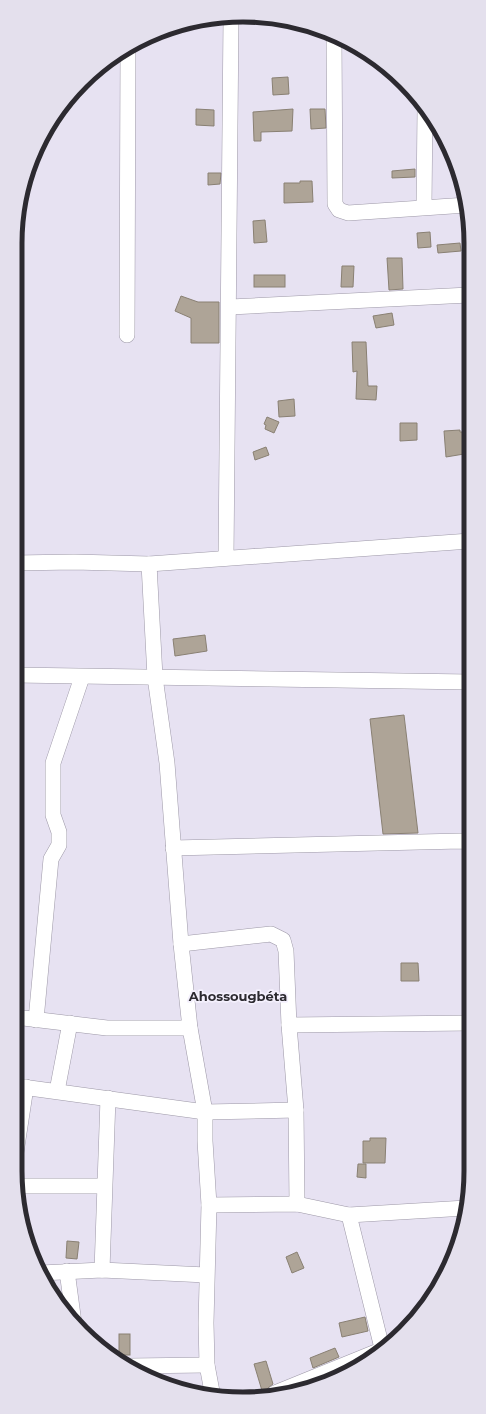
<svg xmlns="http://www.w3.org/2000/svg" width="486" height="1414" font-family="Montserrat,sans-serif">
<style>
.building{fill:#aea497;stroke:#898073}
.lines{fill:none;stroke-linecap:round;stroke-linejoin:round}
.minor-casing{stroke:#9d98a7;stroke-width:16}
.minor{stroke:#fff;stroke-width:15}
.labels{text-anchor:middle;stroke-width:3.5;stroke-linejoin:round;paint-order:stroke}
.quarter-label{font-size:13px;font-weight:bold;fill:#2c2a30;stroke:#f4f0fd}
.rim{fill:none;stroke:#2c2a30;stroke-width:5}
</style>
<rect width="100%" height="100%" fill="#e7e2f2"/>
<g class="building">
<polygon points="288,77 289,94 273,95 272,78"/>
<polygon points="196,109 214,110 214,126 196,125"/>
<polygon points="293,109 292,131 261,132 261,141 254,141 253,112"/>
<polygon points="310,109 325,109 326,128 311,129"/>
<polygon points="415,169 415,177 392,178 392,171"/>
<polygon points="208,173 221,173 220,184 208,185"/>
<polygon points="300,181 312,181 313,202 284,203 284,183 300,183"/>
<polygon points="265,220 267,242 254,243 253,221"/>
<polygon points="430,232 431,247 418,248 417,233"/>
<polygon points="460,243 461,251 438,253 437,245"/>
<polygon points="387,258 402,258 403,289 389,290"/>
<polygon points="342,266 354,266 353,287 341,287"/>
<rect x="254" y="275" width="31" height="12"/>
<polygon points="181,296 198,302 219,302 219,343 191,343 191,318 175,311"/>
<polygon points="392,313 394,325 376,328 373,316"/>
<polygon points="352,342 366,342 368,386 377,386 376,400 356,399 357,371 353,372"/>
<polygon points="294,399 295,416 279,417 278,401"/>
<polygon points="267,417 279,422 274,433 265,429 266,425 264,424"/>
<polygon points="400,423 417,423 417,440 400,441"/>
<polygon points="460,430 460,432 469,432 470,453 446,457 444,431"/>
<polygon points="266,447 269,455 255,460 253,452"/>
<polygon points="205,635 207,651 175,656 173,639"/>
<polygon points="404,715 418,833 383,834 370,719"/>
<polygon points="401,963 418,963 419,981 401,981"/>
<polygon points="370,1138 386,1138 385,1163 363,1163 363,1141 370,1141"/>
<polygon points="358,1164 366,1164 366,1178 357,1177"/>
<polygon points="67,1241 79,1242 77,1259 66,1258"/>
<polygon points="297,1252 304,1268 292,1273 286,1257"/>
<polygon points="365,1317 368,1331 342,1337 339,1323"/>
<rect x="119" y="1334" width="11" height="21"/>
<polygon points="335,1348 339,1357 313,1368 310,1358"/>
<polygon points="266,1361 273,1384 268,1388 266,1394 263,1394 254,1364"/>
</g>
<g class="lines">
<defs>
<g id="minor">
<polyline points="334,36 335,204 339,210 348,213 467,205"/>
<polyline points="424,207 425,109"/>
<polyline points="230,307 469,295"/>
<polyline points="127,335 128,46"/>
<polyline points="226,558 231,18"/>
<polyline points="15,563 74,562 149,564 470,541"/>
<polyline points="149,564 155,677 167,763 181,944 190,1028 205,1112 205,1141 209,1205 206,1323 207,1365 213,1397"/>
<polyline points="15,675 470,682"/>
<polyline points="173,848 461,841 470,842 470,844"/>
<polyline points="181,944 271,934 283,940 286,951 289,1025 296,1110 297,1204"/>
<polyline points="15,1017 107,1028 190,1028"/>
<polyline points="36,1020 51,859 59,845 59,832 53,815 53,763 82,677"/>
<polyline points="289,1025 471,1023"/>
<polyline points="15,1086 205,1112 296,1110"/>
<polyline points="57,1091 70,1023"/>
<polyline points="15,1159 26,1087"/>
<polyline points="18,1186 104,1186"/>
<polyline points="209,1205 297,1204 349,1215 466,1208"/>
<polyline points="349,1215 382,1348"/>
<polyline points="102,1270 108,1098"/>
<polyline points="67,1271 74,1323"/>
<polyline points="41,1273 102,1270 206,1275"/>
<polyline points="129,1366 207,1365"/>
<polyline points="275,1393 381,1350"/>
</g>
</defs>
<use href="#minor" class="minor-casing"/>
<use href="#minor" class="minor"/>
</g>
<g class="labels">
<g class="quarter-label">
<text x="238" y="1001">Ahossougbéta</text>
</g>
</g>
<path d="M0 0H486V1414H0ZM243 22H243A221 221 0 0 1 464 243V1171A221 221 0 0 1 243 1392H243A221 221 0 0 1 22 1171V243A221 221 0 0 1 243 22Z" fill="#e4e0ed" fill-rule="evenodd"/>
<path class="rim" d="M243 22H243A221 221 0 0 1 464 243V1171A221 221 0 0 1 243 1392H243A221 221 0 0 1 22 1171V243A221 221 0 0 1 243 22Z"/>
</svg>
